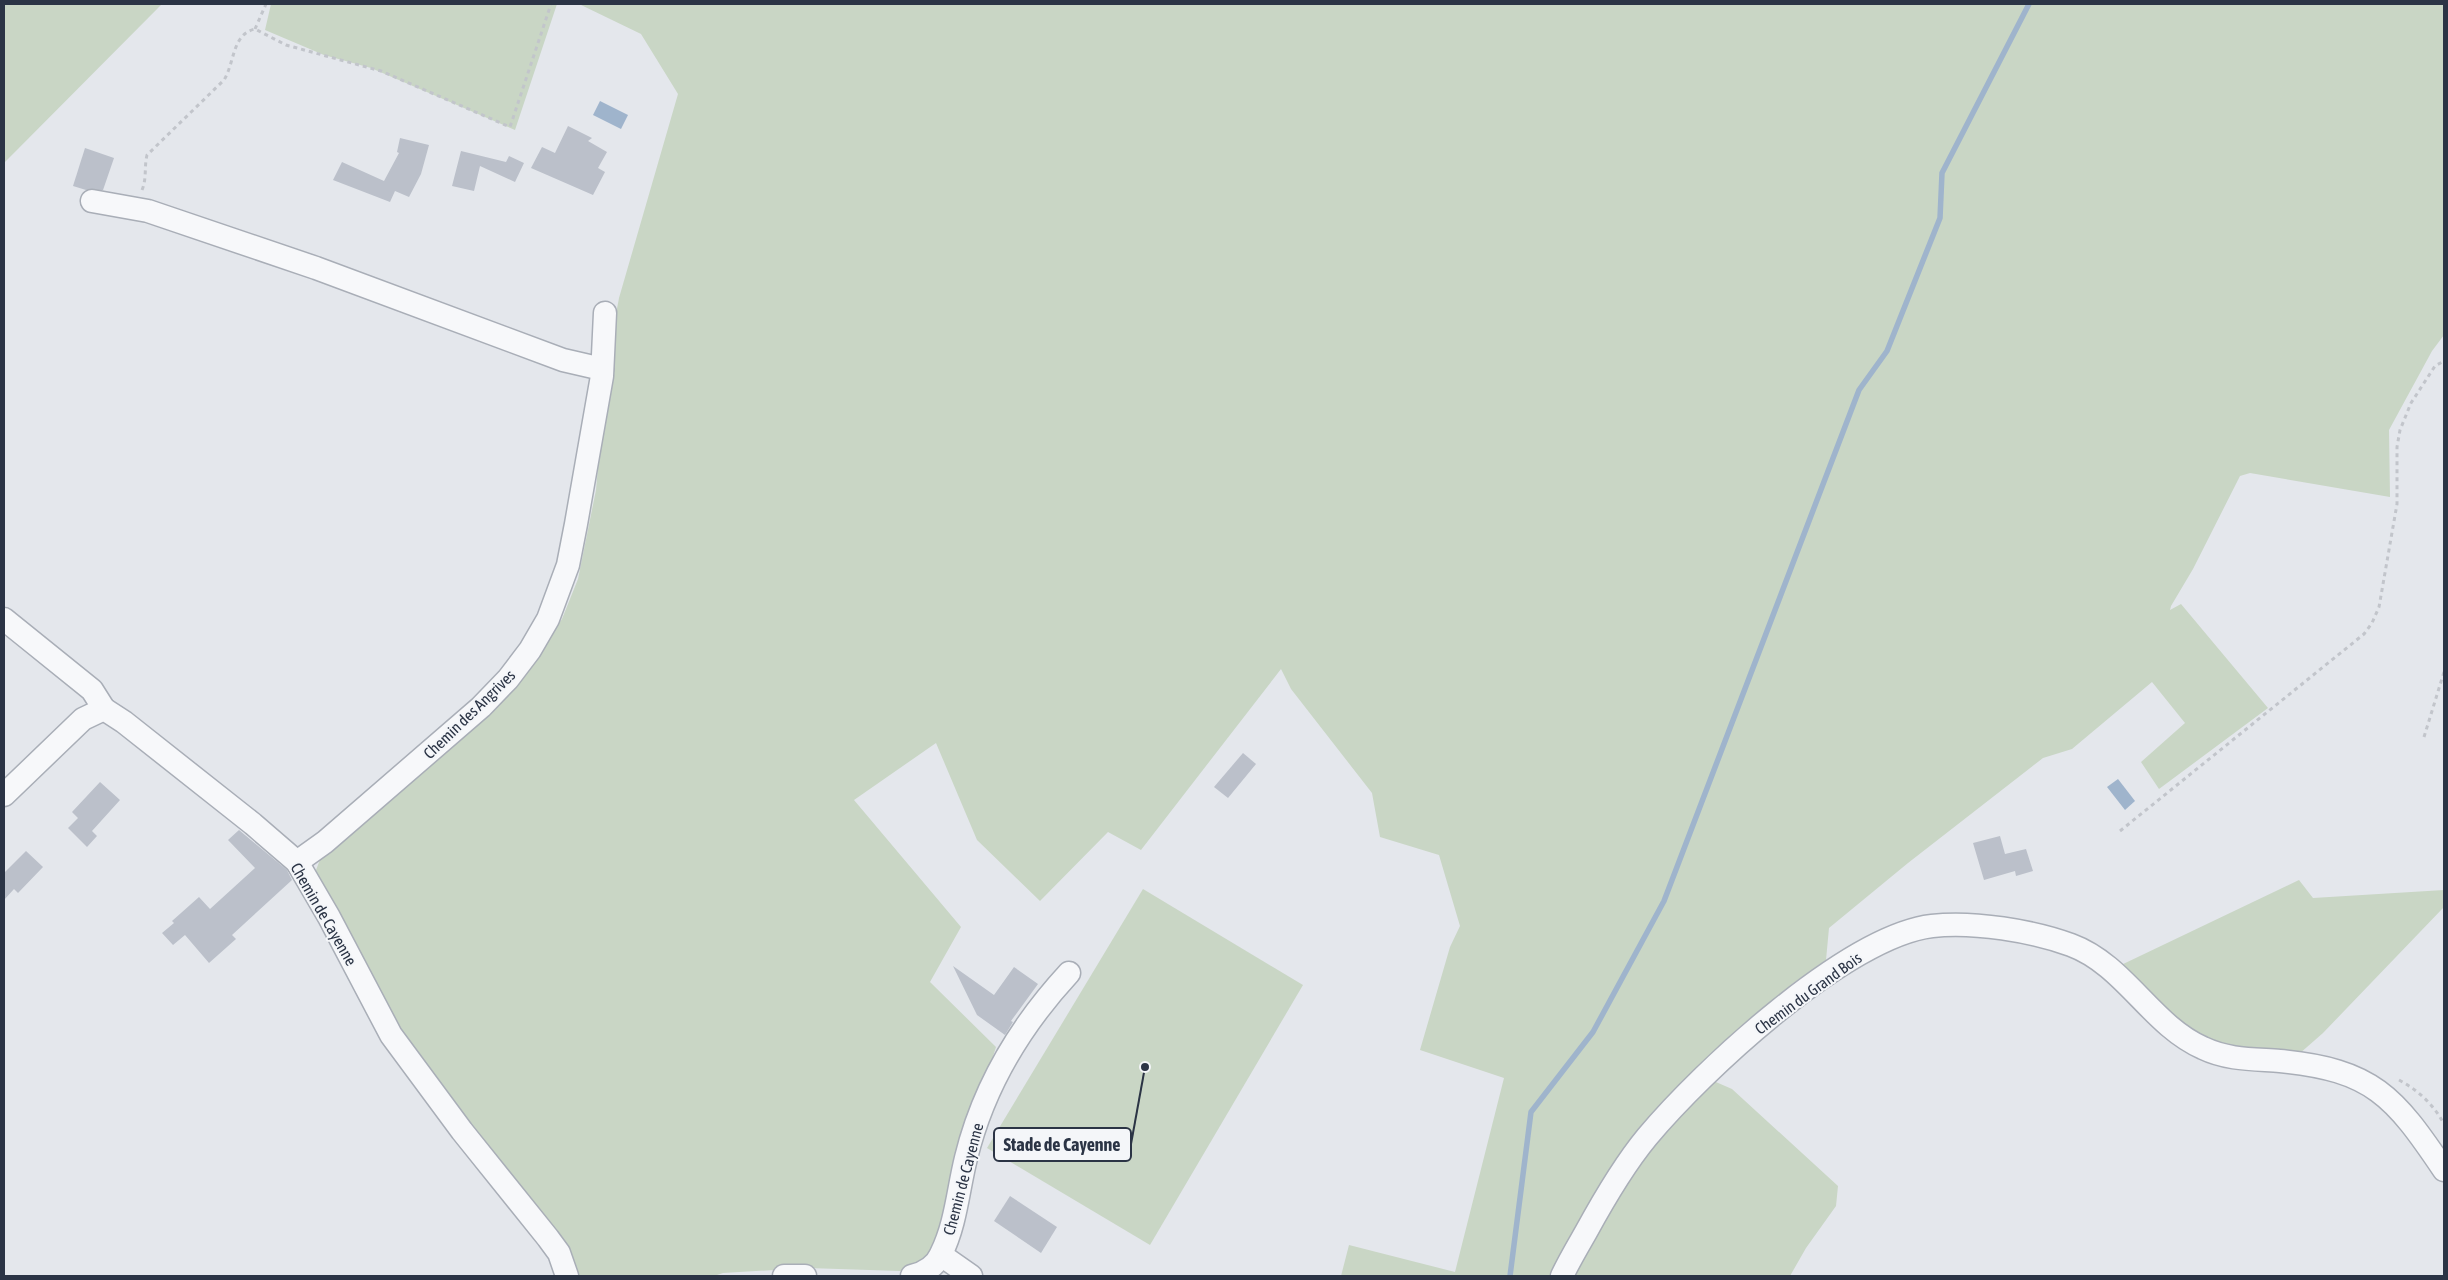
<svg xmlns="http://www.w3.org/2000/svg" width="2448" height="1280" font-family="'Asap Condensed',sans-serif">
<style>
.green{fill:#c9d6c5}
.water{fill:#9fb4cc}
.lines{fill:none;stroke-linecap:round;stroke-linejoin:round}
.stream{stroke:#9fb4cc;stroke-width:5.5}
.building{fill:#bbc0ca}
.minor-casing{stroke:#a9aeb7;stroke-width:25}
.path{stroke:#c2c5cb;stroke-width:3;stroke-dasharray:4 4;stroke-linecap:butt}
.minor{stroke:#f7f8fa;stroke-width:22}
.labels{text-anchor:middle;stroke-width:4;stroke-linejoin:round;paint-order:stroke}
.street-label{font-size:16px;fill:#2b3445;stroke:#f4f6f9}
.leader{fill:none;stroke:#2b3445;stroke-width:2}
.callout-dot{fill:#2b3445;stroke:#f4f6f9;stroke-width:2}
.callout{fill:#f4f6f9;stroke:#2b3445;stroke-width:2}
.callout-label{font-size:18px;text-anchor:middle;font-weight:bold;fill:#2b3445}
</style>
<rect width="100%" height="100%" fill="#e4e7ec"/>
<g class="green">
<polygon points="4,4 162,4 4,163"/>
<polygon points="271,4 557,4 515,130 371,68 324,55 265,30"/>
<polygon points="579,4 2444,4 2444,335 2432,351 2389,430 2390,497 2250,473 2240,476 2193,569 2171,606 2170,610 2181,604 2268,708 2159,789 2141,762 2185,723 2152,682 2072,749 2043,758 1908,863 1829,928 1826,960 1792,984 1702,1076 1732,1089 1838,1186 1836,1206 1806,1248 1790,1276 1341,1276 1349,1245 1455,1272 1504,1078 1420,1050 1450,947 1460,926 1439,855 1380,837 1372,793 1291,689 1281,669 1141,850 1108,832 1040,901 977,840 936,743 854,800 961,927 930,982 996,1047 933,1252 919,1265 900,1271 808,1268 723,1273 714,1276 578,1276 575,1269 395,1027 319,891 316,870 321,857 528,668 562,619 578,579 596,490 607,362 619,298 678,94 641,34"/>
<polygon points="2299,880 2313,898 2444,890 2444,907 2323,1033 2299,1054 2213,1045 2191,1035 2119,966"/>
<polygon points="1143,889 1303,985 1150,1245 987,1148"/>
</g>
<g class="water">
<polygon points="600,101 628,115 621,129 593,115"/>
<polygon points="2118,779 2135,801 2125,810 2107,787"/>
</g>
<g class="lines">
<polyline class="stream" points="1510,1276 1531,1112 1593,1032 1664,901 1859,390 1887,351 1940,218 1942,173 2029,4"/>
</g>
<g class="building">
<polygon points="568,126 592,138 588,141 607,152 598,168 605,172 593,195 531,168 542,147 555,153"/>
<polygon points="400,138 429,145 421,174 409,197 395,191 390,202 333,180 342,162 384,181 399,153 397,152"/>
<polygon points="85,148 114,158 103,190 86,190 73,186"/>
<polygon points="461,151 506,162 509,156 524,163 515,182 480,166 474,191 452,186"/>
<polygon points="1243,753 1256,764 1228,798 1214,787"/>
<polygon points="100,782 120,800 92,831 97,836 87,847 68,828 78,818 72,812"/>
<polygon points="239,830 287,870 292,880 232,935 236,939 209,963 185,935 173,945 162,933 174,923 172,921 199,897 210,909 255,868 228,840"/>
<polygon points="2000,836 2005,854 2026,849 2033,871 2016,876 2015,871 1984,880 1973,843"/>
<polygon points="26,851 43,867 18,893 14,889 4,900 4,873"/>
<polygon points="953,966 994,995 1014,967 1038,984 1011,1021 1013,1022 1005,1035 977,1015"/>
<polygon points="1010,1196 1057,1227 1041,1253 994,1221"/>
</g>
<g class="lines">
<defs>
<g id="minor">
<polyline points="92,201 148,211 316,268 563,360 602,369"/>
<polyline points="4,619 92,690 104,709"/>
<polyline points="4,795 83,719 104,709 124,722 253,824 297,862 329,917 391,1035 462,1131 548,1238 559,1253 567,1276"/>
<polyline points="297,862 325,842 481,707 508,679 530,650 548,619 568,565 576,524 602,376 605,313"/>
<polyline points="941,1255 971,1276"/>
<polyline points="784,1276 805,1276"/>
<path d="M912,1276c12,-3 24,-10 29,-22 15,-30 17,-64 25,-96 17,-70 55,-133 103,-185"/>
<path d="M1562,1276c7,-15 16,-30 24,-44 18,-33 37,-66 61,-95 55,-66 200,-201 285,-211 41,-5 101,5 139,19 54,20 80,80 132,103 25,12 51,11 77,13 93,9 114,35 164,109"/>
</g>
</defs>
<use href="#minor" class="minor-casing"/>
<g class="path">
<polyline points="255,29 266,4"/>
<path d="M142,190c5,-12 2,-23 5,-35l77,-75c11,-18 8,-46 31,-51l31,16 95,26 129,56 41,-123"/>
<polyline points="2424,737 2444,672"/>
<polyline points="2120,831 2364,634 2372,623 2379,607 2397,504 2397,447 2400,430 2411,403 2435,366 2444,361"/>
<path d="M2399,1080c19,10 35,25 45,44"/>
</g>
<use href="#minor" class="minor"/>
</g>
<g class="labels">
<g class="street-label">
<text transform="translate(469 714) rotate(-44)" y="6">Chemin des Angrives</text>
<text transform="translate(324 914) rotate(60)" y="6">Chemin de Cayenne</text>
<text transform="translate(1808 993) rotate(-36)" y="6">Chemin du Grand Bois</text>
<text transform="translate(963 1179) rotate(-75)" y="6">Chemin de Cayenne</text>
</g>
</g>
<path class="leader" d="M1145 1067L1131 1144"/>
<circle class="callout-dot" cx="1145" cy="1067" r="5"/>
<rect class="callout" x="994" y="1128" width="137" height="33" rx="5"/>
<g class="callout-label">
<text x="1062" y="1151">Stade de Cayenne</text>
</g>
<rect width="2448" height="1280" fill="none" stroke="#2b3445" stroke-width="10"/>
</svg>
